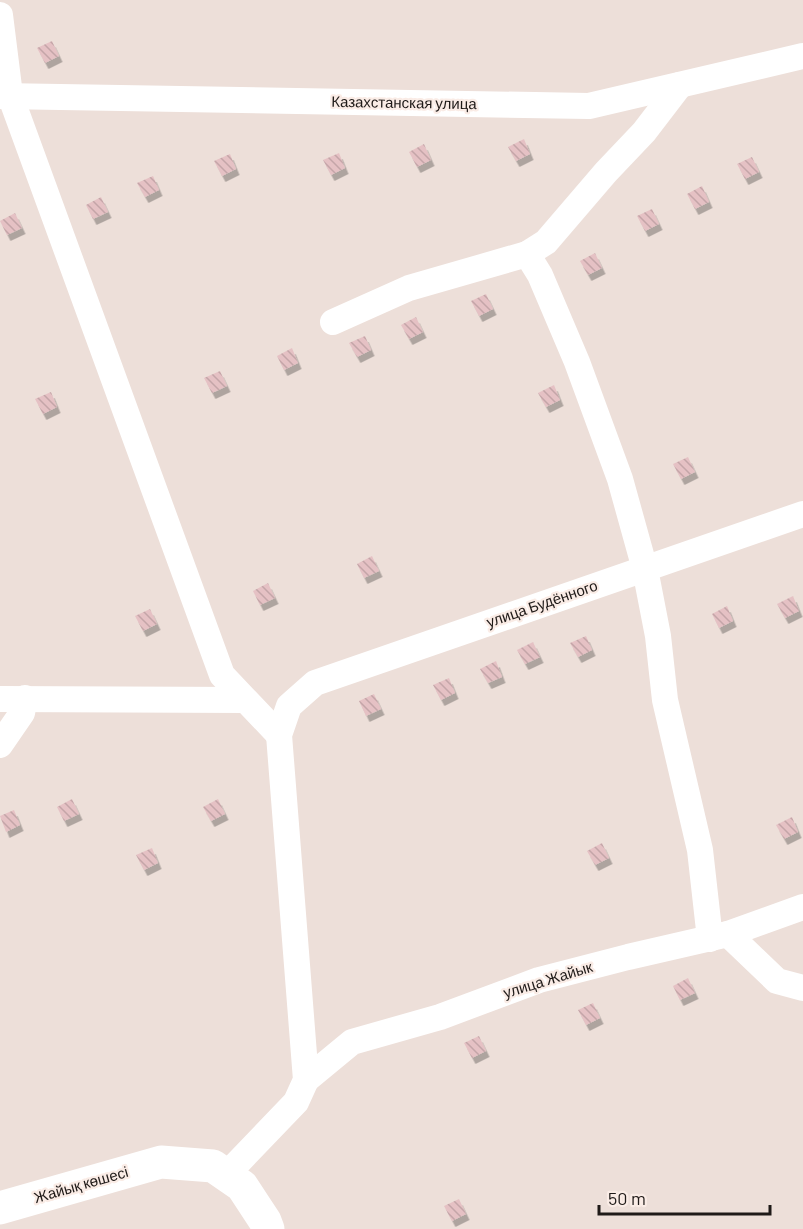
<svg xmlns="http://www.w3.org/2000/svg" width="803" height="1229" font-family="Barlow,sans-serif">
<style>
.building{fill:url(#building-back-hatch);filter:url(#shadow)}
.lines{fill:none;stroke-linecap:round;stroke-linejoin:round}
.street{stroke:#fff;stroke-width:26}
.secondary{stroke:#fff;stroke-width:33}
.labels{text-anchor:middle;stroke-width:4.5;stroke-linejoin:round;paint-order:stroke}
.street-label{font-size:15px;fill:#1f1a18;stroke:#faece6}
</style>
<defs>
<pattern id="building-back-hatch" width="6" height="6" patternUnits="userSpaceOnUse" patternTransform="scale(1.5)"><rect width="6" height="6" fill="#e5c1c4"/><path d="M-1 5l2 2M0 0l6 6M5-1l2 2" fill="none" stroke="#c4a5a8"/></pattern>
<filter id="shadow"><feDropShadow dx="3.5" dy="6" stdDeviation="0" flood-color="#0004"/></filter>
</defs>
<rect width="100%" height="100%" fill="#eddfd9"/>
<g class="building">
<polygon points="52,41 59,56 45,63 37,48"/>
<polygon points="524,139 530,154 516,161 508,147"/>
<polygon points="424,144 431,160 417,167 409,152"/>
<polygon points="339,153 345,168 331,175 323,160"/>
<polygon points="230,154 236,169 222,176 214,161"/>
<polygon points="752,157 759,172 745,179 737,164"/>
<polygon points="153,176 159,190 145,197 137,183"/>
<polygon points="702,186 709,202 695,209 687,194"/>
<polygon points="101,197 108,212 93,219 86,205"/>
<polygon points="652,209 659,224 645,231 637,216"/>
<polygon points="15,213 22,228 7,235 0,221"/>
<polygon points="595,253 602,268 588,275 580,261"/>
<polygon points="486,294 493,309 479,316 471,301"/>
<polygon points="416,317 423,332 409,339 401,325"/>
<polygon points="365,336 371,350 357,357 349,343"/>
<polygon points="292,348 298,363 284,370 277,356"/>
<polygon points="220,371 227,386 212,393 204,378"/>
<polygon points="554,385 560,400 546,407 538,393"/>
<polygon points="51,392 57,407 43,414 35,399"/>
<polygon points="688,457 695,472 681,479 673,464"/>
<polygon points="372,556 379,571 364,578 357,564"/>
<polygon points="268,583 275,598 260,605 253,591"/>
<polygon points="793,596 799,611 785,618 777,604"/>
<polygon points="727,606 733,621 719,628 712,614"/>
<polygon points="150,609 157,624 143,631 135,616"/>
<polygon points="586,636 592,650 578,657 570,643"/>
<polygon points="533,642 540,657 525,664 517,650"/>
<polygon points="496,661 502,677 488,683 480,669"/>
<polygon points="449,678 455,693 441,700 433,685"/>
<polygon points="374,694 381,709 366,716 359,701"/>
<polygon points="72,799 79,814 64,821 57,807"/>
<polygon points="218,799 225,814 211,821 203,807"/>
<polygon points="14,810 20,825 6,832 0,816"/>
<polygon points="792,817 798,832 784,839 776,825"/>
<polygon points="602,843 609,858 595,865 587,851"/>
<polygon points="152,848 158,863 144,870 136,855"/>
<polygon points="688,978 695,993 680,1000 673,986"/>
<polygon points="593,1003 600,1018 586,1025 578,1010"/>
<polygon points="479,1036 486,1051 472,1058 464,1043"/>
<polygon points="459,1199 466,1214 452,1221 444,1206"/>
</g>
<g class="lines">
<g class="street">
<polyline points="0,15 10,95 222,675 279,735"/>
<polyline points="0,96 589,106 803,56"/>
<polyline points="527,254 546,242 606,172 644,132 680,85"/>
<polyline points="333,322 409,288 527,254 540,275 577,362 620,479 645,569 658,636 665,700 700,850 710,939"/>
<polyline points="0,699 245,700"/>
<polyline points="0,745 22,713 25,698"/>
<polyline points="728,934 777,981 803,988"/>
<polyline points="306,1080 352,1042 440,1017 539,980 628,957 728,934 803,907"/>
<polyline points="226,1175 296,1102 306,1080 279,735 289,706 315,683 803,514"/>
</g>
<polyline class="secondary" points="0,1208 161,1162 213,1166 242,1186 265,1221 268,1229"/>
</g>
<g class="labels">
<g class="street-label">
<text transform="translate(404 103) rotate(1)" y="5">Казахстанская улица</text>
<text transform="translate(542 604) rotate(-19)" y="5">улица Будённого</text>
<text transform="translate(548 980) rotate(-17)" y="5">улица Жайык</text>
<text transform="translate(81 1185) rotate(-16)" y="5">Жайық көшесі</text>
</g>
</g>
<path d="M599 1205v9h171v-9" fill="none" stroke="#1f1a18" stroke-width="3"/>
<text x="608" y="1205" font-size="18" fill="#1f1a18" stroke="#faece6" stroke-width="4.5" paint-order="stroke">50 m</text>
</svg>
